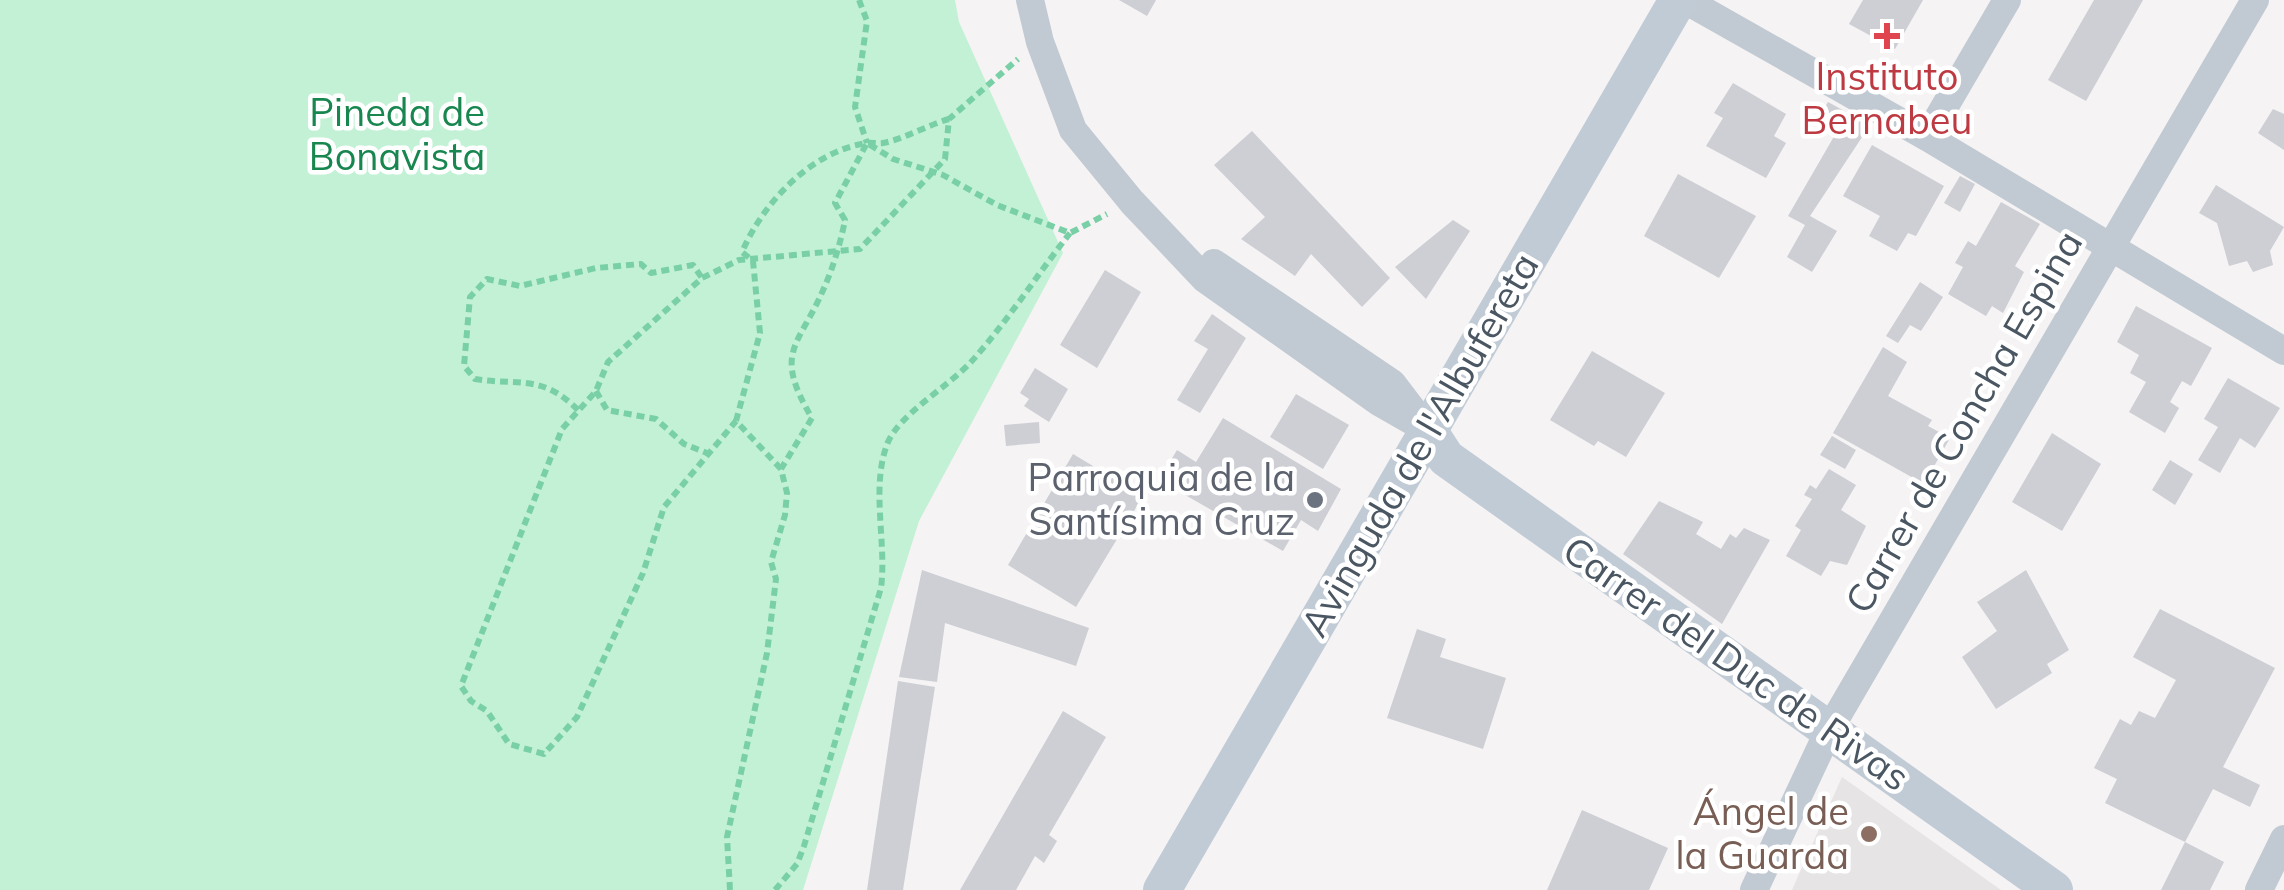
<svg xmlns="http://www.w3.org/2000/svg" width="2284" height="890" font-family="Mulish,sans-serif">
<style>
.education{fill:#e6e4e5}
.green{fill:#c3f1d5}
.building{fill:#cdcfd5}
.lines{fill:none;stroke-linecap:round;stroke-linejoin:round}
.path{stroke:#7ad0a6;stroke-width:6;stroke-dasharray:8 5;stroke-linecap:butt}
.street{stroke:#c1cad2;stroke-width:28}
.secondary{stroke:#c1cbd6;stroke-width:38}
.health-dot{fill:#e0444e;stroke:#fff;stroke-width:4}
.worship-dot{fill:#6b7280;stroke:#fff;stroke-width:4}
.education-dot{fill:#8d6e63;stroke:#fff;stroke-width:4}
.labels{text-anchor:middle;stroke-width:9;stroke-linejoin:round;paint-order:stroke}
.health-label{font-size:38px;fill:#be3a42;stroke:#fff}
.park-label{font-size:38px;fill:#17864f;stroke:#fff}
.street-label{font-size:38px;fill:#4a5661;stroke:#fff}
.worship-label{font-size:38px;fill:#5b616d;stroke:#fff;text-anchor:end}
.education-label{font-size:38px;fill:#785e54;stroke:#fff;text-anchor:end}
</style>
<rect width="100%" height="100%" fill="#f5f3f3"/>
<polygon class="education" points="1842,777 2001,890 1792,890"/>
<polygon class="green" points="0,0 955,0 959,22 1063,253 919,521 803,890 0,890"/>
<g class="building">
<polygon points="1119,0 1156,0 1147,16"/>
<polygon points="1863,0 1923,0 1895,49 1849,24"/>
<polygon points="2094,0 2143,0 2086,101 2048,80"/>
<polygon points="1733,83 1786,114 1774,136 1786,143 1766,178 1706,146 1723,118 1714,113"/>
<polygon points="1828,102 1870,125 1810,216 1837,231 1812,272 1787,257 1805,225 1788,216 1836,133 1816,121"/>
<polygon points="2273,109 2284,114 2284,150 2258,133"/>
<polygon points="1252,131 1390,278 1362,307 1311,254 1295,276 1241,239 1265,217 1214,165"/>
<polygon points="1872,145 1944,186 1916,236 1908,233 1897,251 1869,236 1880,216 1843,196"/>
<polygon points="1678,174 1756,216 1719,278 1644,236"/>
<polygon points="1960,176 1975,184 1960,212 1944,203"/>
<polygon points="2216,185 2284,227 2270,251 2273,265 2253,272 2247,261 2229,266 2217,223 2199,213"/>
<polygon points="2001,202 2040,224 2015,266 2024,272 2003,313 1992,306 1986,316 1948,294 1963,267 1955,263 1968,241 1976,246"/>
<polygon points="1453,220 1470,231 1426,299 1395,267"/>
<polygon points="1105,270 1141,292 1097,368 1060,345"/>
<polygon points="1920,282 1943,297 1921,331 1910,325 1898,343 1886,336"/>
<polygon points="2136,306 2212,348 2191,386 2182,381 2170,402 2179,408 2165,433 2129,412 2146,382 2130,373 2139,355 2117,342"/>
<polygon points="1212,314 1246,338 1200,413 1177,400 1208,349 1194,341"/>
<polygon points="1883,347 1907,362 1888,396 1932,420 1928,426 1950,438 1924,484 1833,433"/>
<polygon points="1592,351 1665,393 1626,457 1598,441 1594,446 1550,420"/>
<polygon points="1035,368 1068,389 1049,422 1024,406 1029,399 1020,393"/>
<polygon points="2228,378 2280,408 2255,448 2240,438 2220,473 2198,460 2218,427 2204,419"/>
<polygon points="1296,394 1349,425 1323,469 1270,437"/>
<polygon points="1223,418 1341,489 1318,531 1301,520 1283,551 1159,480 1177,450 1196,462"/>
<polygon points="1039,422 1040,443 1006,446 1004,425"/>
<polygon points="2052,433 2101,464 2062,531 2012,502"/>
<polygon points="1832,436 1856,450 1845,469 1820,455"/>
<polygon points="1073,454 1143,496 1076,607 1008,565"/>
<polygon points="2170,460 2193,474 2175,505 2152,490"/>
<polygon points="1829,469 1856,485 1841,510 1866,526 1847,565 1830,561 1821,576 1786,556 1801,530 1795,526 1812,499 1804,495 1810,485 1816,489"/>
<polygon points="1659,501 1703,522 1696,534 1721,549 1730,534 1736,538 1744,528 1770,540 1722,624 1623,554"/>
<polygon points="922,570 1089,628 1076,666 945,623 937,682 899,677"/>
<polygon points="2026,570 2069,650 2047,664 2052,673 1996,709 1962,657 1997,631 1977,602"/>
<polygon points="2160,609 2275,668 2223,767 2260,785 2250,807 2213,789 2185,842 2105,803 2117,779 2094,768 2120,719 2131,725 2139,711 2155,718 2176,680 2133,657"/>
<polygon points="1417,629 1446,639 1440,657 1506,678 1483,749 1387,718"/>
<polygon points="898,681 935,687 903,890 867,890"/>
<polygon points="1063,711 1106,737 1049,835 1057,841 1044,863 1035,856 1016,890 960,890"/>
<polygon points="1582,810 1668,848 1649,890 1547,890"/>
<polygon points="2185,842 2224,862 2210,890 2161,890"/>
</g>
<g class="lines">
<g class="path">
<polyline points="859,0 867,21 855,107 867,143"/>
<polyline points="596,391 607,410 656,419 684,444 707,453"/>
<path d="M578,410c-36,-36 -58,-24 -103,-31l-11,-13 6,-69 17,-18 33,7 76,-18 45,-4 10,9 42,-8 9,13"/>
<path d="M736,421l24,-88 -7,-72 -11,-9c21,-49 69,-101 125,-109 5,-1 11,1 16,0 21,-4 45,-18 66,-24"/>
<polyline points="781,469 736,421 664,507 643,573 577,717 544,754 509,744 487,711 471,701 461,686 562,429 596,391 608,362 702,278 739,260 860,249 945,159 949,119 1018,59"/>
<path d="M730,890l-3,-53 40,-184 9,-74 -5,-17 14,-47 2,-22 -6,-24 31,-51c-40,-67 -13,-71 12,-130 9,-20 17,-47 21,-68l-10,-17 32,-60 26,16 50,16 54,30 73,28 37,-19"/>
<path d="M775,890l22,-26 7,-18 77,-258c6,-46 -11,-102 7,-146 12,-28 61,-56 83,-80 36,-40 66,-87 99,-129"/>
</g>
<g class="street">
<polyline points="1030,0 1040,42 1073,130 1132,202 1205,279 1379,402 1428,430"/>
<polyline points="1685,0 1927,137 2284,351"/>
<polyline points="1927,137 2007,0"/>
<polyline points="1214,263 1392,383 1418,417"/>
<polyline points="1754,890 1829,730 2255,0"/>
<polyline points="2259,890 2284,839"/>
</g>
<g class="secondary">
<polyline points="1428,430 1446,458 2054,890"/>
<polyline points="1162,890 1678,0"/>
</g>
</g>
<path class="health-dot" d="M1882 21h10v10h10v10h-10v10h-10v-10h-10v-10h10z"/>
<circle class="worship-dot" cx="1315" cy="500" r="10"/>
<circle class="education-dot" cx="1869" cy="834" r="10"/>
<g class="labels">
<g class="health-label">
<text x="1887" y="90">Instituto<tspan x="1887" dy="44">Bernabeu</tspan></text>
</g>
<g class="park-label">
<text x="397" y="126">Pineda de<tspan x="397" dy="44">Bonavista</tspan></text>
</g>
<g class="street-label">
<text transform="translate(1964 422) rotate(-60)" y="13">Carrer de Concha Espina</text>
<text transform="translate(1420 445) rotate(-60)" y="13">Avinguda de l'Albufereta</text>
<text transform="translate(1736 664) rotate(35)" y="13">Carrer del Duc de Rivas</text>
</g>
<g class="worship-label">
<text x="1295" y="491">Parroquia de la<tspan x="1295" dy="44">Santísima Cruz</tspan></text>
</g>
<g class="education-label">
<text x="1849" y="825">Ángel de<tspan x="1849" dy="44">la Guarda</tspan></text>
</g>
</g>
</svg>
